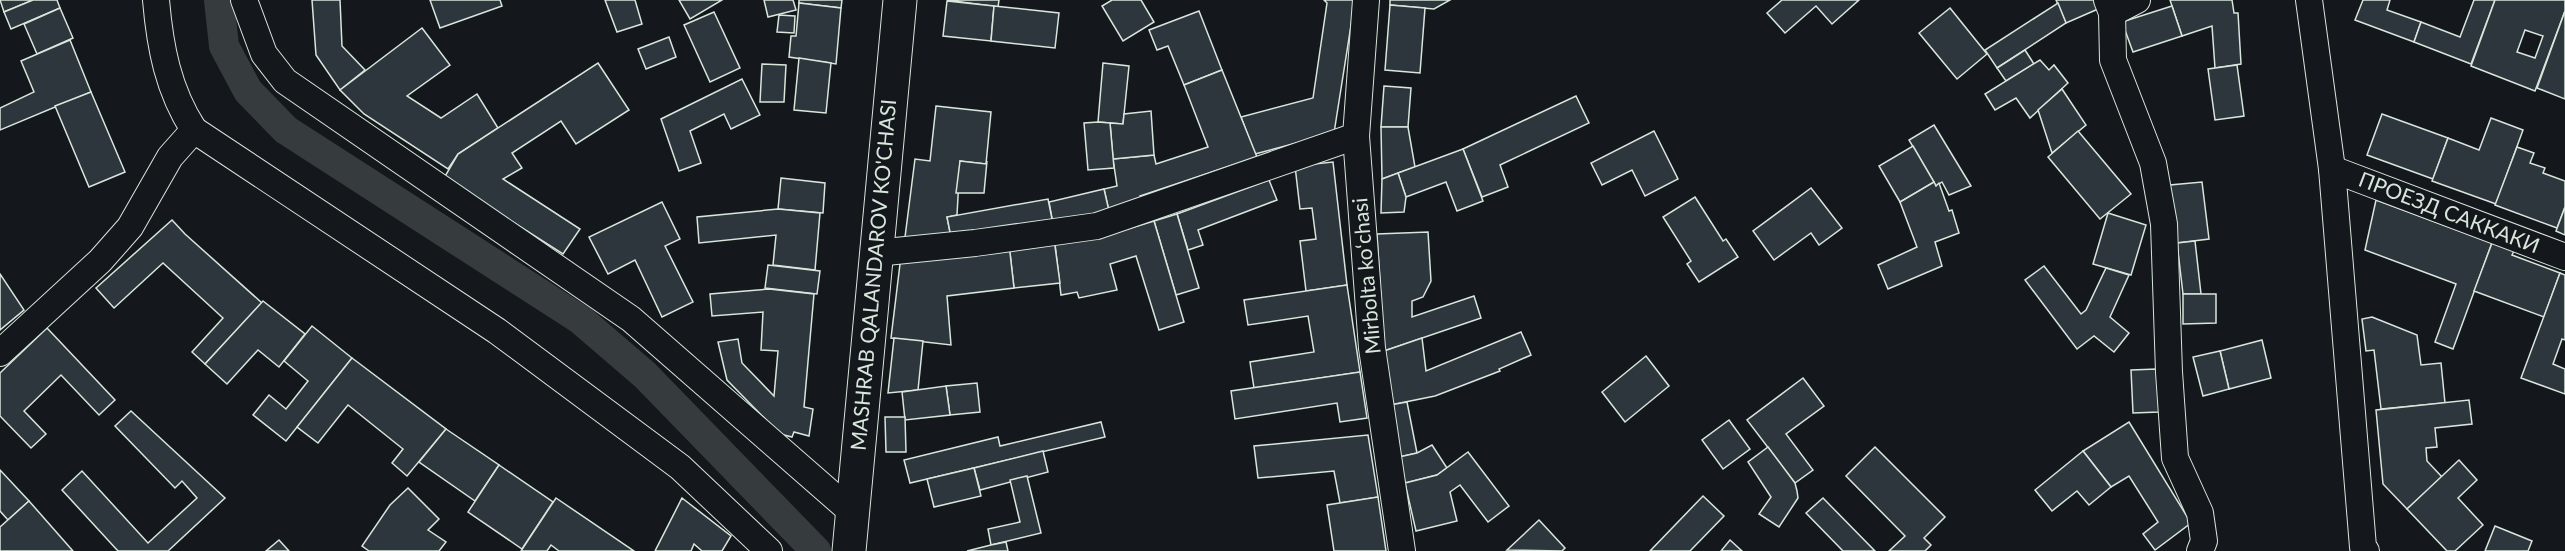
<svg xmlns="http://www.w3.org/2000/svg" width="2565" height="551" font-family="Lato,sans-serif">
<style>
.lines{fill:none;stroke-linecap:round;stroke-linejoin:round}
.canal{stroke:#363b3e;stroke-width:30}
.building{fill:#2c363c;stroke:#d8e6dc;stroke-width:1.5;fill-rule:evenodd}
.minor-casing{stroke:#d8e6dc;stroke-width:28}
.secondary-casing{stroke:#d8e6dc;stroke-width:35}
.minor{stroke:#14181c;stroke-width:26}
.secondary{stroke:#14181c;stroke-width:33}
.labels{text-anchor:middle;stroke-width:4.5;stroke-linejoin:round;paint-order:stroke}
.street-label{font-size:21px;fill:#d8e6dc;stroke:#14181c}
</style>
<rect width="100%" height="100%" fill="#14181c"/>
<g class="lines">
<polyline class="canal" points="219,0 224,46 248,91 286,130 581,320 645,375 816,551"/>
</g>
<g class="building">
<polygon points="0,0 33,0 4,12"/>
<polygon points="33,0 57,0 60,8 11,29 4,12"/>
<polygon points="312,0 340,0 342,46 365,70 340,90 316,55"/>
<polygon points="430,0 500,0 502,6 440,28"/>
<polygon points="605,0 635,0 642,24 617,32"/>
<polygon points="679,0 722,0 690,19"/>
<polygon points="764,0 793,0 796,10 768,17"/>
<polygon points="799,0 842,0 841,8 799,3"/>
<polygon points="947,0 999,0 998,7"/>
<polygon points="1112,0 1141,0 1154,22 1123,41 1102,6"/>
<polygon points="1324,0 1355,0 1334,133 1255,154 1241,117 1313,98 1327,3"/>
<polygon points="1390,0 1450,0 1434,9 1390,5"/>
<polygon points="1782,0 1859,0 1832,24 1816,6 1785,33 1767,13"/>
<polygon points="2056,0 2094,0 2098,9 2066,23"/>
<polygon points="2170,0 2232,0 2234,13 2238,13 2241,64 2215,68 2212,26 2182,36"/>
<polygon points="2363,0 2390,0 2387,10 2421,22 2414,42 2355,20"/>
<polygon points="2474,0 2495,0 2471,64 2414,42 2421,22 2460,37"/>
<path d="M2495,0h70v11l-30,80 -64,-25zM2525,30l18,6 -8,22 -18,-6z"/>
<polygon points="947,1 994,6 991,41 943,36"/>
<polygon points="799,3 841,8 836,64 789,57 791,36 796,36"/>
<polygon points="2058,3 2066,23 1997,68 1985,50"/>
<polygon points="1390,5 1425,8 1420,73 1385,70"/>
<polygon points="994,6 1059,13 1055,48 991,41"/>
<polygon points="2172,6 2182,36 2133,52 2122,22"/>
<polygon points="60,8 73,38 37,54 24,24"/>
<polygon points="1950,8 1987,54 1957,79 1919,33"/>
<polygon points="1199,11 1222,70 1184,85 1168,46 1157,50 1149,30"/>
<polygon points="2565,11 2565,99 2537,88"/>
<polygon points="714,12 740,68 710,82 684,25"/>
<polygon points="779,15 795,16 794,33 777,32"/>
<polygon points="422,28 450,65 407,96 441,118 477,94 498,128 458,154 448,169 364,114 340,90"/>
<polygon points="669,37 676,57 646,69 638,49"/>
<polygon points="70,40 91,92 0,130 0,108 34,92 21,61"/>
<polygon points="2025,50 2034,64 2006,81 1997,68"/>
<polygon points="799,58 831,63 826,113 794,110"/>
<polygon points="2040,60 2049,70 2054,65 2068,83 2030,118 2016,98 1995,110 1985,94"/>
<polygon points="598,63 629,110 576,144 561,121 512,153 522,168 503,179 580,229 563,254 444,178 458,154"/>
<polygon points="1103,63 1129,66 1123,124 1098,122"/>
<polygon points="762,64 786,65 784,102 760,102"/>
<polygon points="2237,65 2244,116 2215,120 2208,69"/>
<polygon points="1222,70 1257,157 1140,196 1142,203 1109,211 1104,189 1117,186 1113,159 1154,155 1156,164 1208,147 1184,85"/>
<polygon points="742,79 760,115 731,129 724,114 690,131 701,163 679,171 661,119"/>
<polygon points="1384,86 1411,88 1408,127 1381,127"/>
<polygon points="2062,89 2086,125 2052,153 2038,110"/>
<polygon points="91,92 125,172 89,187 55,106"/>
<polygon points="1576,96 1589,123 1500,165 1508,187 1482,197 1463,149"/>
<polygon points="936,106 991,112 986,164 960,161 957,215 947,217 952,242 904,245 915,159 930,161"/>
<polygon points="1151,111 1154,155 1113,159 1110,123 1123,124 1124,114"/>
<polygon points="2382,114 2448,138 2433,179 2367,155"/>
<polygon points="2491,118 2523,130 2496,204 2432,181 2448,138 2479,150"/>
<polygon points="1098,122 1110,123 1114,168 1088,170 1084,123"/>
<polygon points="1934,125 1971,186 1949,195 1942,182 1936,186 1909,140"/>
<polygon points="1381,127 1408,127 1415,167 1382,179"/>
<polygon points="1654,131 1678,179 1645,196 1632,170 1602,185 1591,163"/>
<polygon points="2078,131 2131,194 2100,219 2048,157"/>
<polygon points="1913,146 1934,182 1900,202 1879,166"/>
<polygon points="2517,147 2534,153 2530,163 2545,168 2543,173 2565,181 2565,207 2557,228 2495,205"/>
<polygon points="1463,149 1483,201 1457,211 1446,182 1406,197 1398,173"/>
<polygon points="960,161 986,164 987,161 984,193 956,193"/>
<polygon points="1333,162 1347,285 1306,291 1300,241 1316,239 1312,208 1300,209 1295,166"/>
<polygon points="1398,173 1406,197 1404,212 1381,213 1382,179"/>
<polygon points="781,178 825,183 823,213 778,209"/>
<polygon points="1269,180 1277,200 1198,230 1203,245 1188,250 1177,214"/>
<polygon points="1934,182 1936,186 1939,183 1949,211 1952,210 1959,233 1935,242 1942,266 1888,289 1878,265 1917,247 1900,202"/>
<polygon points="2202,182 2209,239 2177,243 2170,185"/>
<polygon points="1811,188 1842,228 1819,245 1811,233 1774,260 1753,231"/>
<polygon points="1104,189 1109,211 1053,224 1049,202"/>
<polygon points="1695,197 1723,241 1726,239 1738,257 1699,282 1687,264 1691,261 1663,217"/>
<polygon points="1048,199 1053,224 952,242 947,217"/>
<polygon points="2376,200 2492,243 2453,349 2435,342 2456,284 2365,250"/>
<polygon points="662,202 680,239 665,246 693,302 662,317 635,260 608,274 589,237"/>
<polygon points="2565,207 2565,235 2556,231"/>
<polygon points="778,209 820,213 815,270 773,265 776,235 699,243 697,217"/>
<polygon points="2108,213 2146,225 2131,275 2093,264"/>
<polygon points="1177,214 1199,288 1176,295 1154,221"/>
<polygon points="172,220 185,234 262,303 205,364 192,352 223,318 163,263 114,308 96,288"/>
<polygon points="1154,221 1184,322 1159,330 1136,256 1110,264 1117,290 1079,298 1077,292 1061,295 1055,244 1108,235"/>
<polygon points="1428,232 1431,281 1423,297 1412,301 1412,317 1474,296 1481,318 1384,351 1377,234"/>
<polygon points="1054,239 1060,283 1014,288 1009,244"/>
<polygon points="2195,241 2201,294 2183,294 2177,243"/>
<polygon points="2492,243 2514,251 2512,255 2560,273 2544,317 2474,291"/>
<polygon points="1009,244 1014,288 947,296 951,345 891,338 901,256"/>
<polygon points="768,265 820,271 817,294 765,288"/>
<polygon points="2044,266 2081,314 2086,310 2106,268 2129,275 2110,317 2129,333 2114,352 2094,336 2077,349 2025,280"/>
<polygon points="2560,273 2565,275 2565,340 2562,339 2553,364 2565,369 2565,394 2521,378"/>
<polygon points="0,274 24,310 0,330"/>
<polygon points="1347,285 1360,372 1254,388 1250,362 1314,352 1308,316 1248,325 1244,300"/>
<polygon points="769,289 814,294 804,407 813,409 809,436 794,432 792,437 780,434 727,380 718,342 738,339 742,363 774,396 778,351 761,350 763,312 712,316 710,294"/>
<polygon points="2183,294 2216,294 2216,323 2183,324"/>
<polygon points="263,301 305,334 279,367 258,350 227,384 205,364"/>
<polygon points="2372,317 2417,335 2421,365 2441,363 2445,403 2381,409 2374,350 2366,351 2362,319"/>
<polygon points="312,326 352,358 286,441 253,415 269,395 286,409 308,381 284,361"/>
<polygon points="47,328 115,400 99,415 61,375 24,411 46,434 31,448 0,416 0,373"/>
<polygon points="1521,332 1531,355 1499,369 1500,371 1435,396 1390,405 1384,351 1422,338 1426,371"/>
<polygon points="894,338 923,341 918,390 888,393"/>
<polygon points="2262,340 2271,378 2229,389 2220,351"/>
<polygon points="2220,351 2229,389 2203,396 2193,357"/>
<polygon points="1646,356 1669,386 1625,422 1602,392"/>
<polygon points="352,358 446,429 407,476 392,463 403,449 348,405 318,443 297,427"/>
<polygon points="2157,369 2159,412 2133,413 2131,370"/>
<polygon points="1360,372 1367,418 1340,422 1337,403 1235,419 1231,391"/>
<polygon points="1803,378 1824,406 1786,434 1813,470 1795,483 1747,420"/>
<polygon points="977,383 980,412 950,415 946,386"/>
<polygon points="946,386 950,415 905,420 902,392"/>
<polygon points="2469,400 2472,424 2435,428 2437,447 2426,448 2427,461 2442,477 2407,509 2383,484 2376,410"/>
<polygon points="1407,402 1417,453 1399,457 1390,405"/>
<polygon points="131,411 225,498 168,551 118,551 62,490 82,471 148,543 197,498 182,481 175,488 115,426"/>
<polygon points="885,417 905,417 906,452 886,452"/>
<polygon points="1729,420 1750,449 1723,469 1702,440"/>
<polygon points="1101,422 1105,437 910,483 904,460 998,437 1000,446"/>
<polygon points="2129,422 2191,523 2155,550 2143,534 2158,522 2129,476 2111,487 2083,451"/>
<polygon points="446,429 499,465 475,501 419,462"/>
<polygon points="1368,435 1378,497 1340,503 1334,471 1258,478 1254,446"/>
<polygon points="1432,445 1447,468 1437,475 1405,483 1399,457 1417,453"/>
<polygon points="1768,447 1795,483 1797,491 1798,498 1779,527 1759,514 1771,497 1748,462"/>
<polygon points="1875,447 1945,517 1924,538 1931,545 1925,551 1889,551 1905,536 1846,476"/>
<polygon points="1043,451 1048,472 980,490 974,468"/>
<polygon points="2083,451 2111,487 2089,505 2077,491 2052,511 2035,490"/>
<polygon points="1468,452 1509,506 1488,522 1460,485 1450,492 1457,521 1416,531 1405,483 1437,475"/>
<polygon points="2459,460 2477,480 2458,498 2483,525 2455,551 2447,551 2407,509"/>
<polygon points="499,465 553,502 522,549 468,512"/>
<polygon points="974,468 981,496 934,507 927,479"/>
<polygon points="0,470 29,501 8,520 0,511"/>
<polygon points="1027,476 1041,533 991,545 988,529 1020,522 1010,480"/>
<polygon points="408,488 439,519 428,530 446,542 439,551 369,551 362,546 390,505"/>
<polygon points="1703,496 1724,516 1690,551 1650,551"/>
<polygon points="1378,497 1386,551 1334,551 1327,505"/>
<polygon points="556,498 634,551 559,551 551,545 547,551 521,551"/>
<polygon points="682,498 731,536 722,551 702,551 694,544 691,551 655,551"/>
<polygon points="1823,498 1875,551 1843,551 1806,513"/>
<polygon points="29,501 73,551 0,551 0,527"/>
<polygon points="1539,520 1565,548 1562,551 1507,550"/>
<polygon points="2495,526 2532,541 2528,551 2485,551"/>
<polygon points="279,540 289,551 266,551"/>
<polygon points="1730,540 1742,551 1721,551"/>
<polygon points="1006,542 1008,551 967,551 991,545"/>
</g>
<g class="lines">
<defs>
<g id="minor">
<path d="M156,0c4,47 12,90 38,130"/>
<polyline points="244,0 264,54 285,81 631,319 853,513"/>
<polyline points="1366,0 1356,136 1372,348 1402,551"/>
<polyline points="2107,0 2112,13 2137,0"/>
<polyline points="2309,0 2332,169 2363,547 2366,551"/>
<polyline points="2112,13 2113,60 2153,163 2164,224 2169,372 2175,458 2200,513 2204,541 2200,551"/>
<polyline points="2332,169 2565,257"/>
<polyline points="876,253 975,243 1097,226 1356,136"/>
<polyline points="0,353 100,261 130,227 170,157 194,130 497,331 680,467 769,551"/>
</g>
<polyline id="secondary" points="849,551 900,0"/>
</defs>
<use href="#minor" class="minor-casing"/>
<use href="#secondary" class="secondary-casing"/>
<use href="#minor" class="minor"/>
<use href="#secondary" class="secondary"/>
</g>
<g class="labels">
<g class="street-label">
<text transform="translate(2449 213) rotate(21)" y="7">ПРОЕЗД САККАКИ</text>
<text transform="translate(874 275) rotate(-85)" y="7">MASHRAB QALANDAROV KO'CHASI</text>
<text transform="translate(1367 276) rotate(-95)" y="7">Mirbolta koʻchasi</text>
</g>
</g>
</svg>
